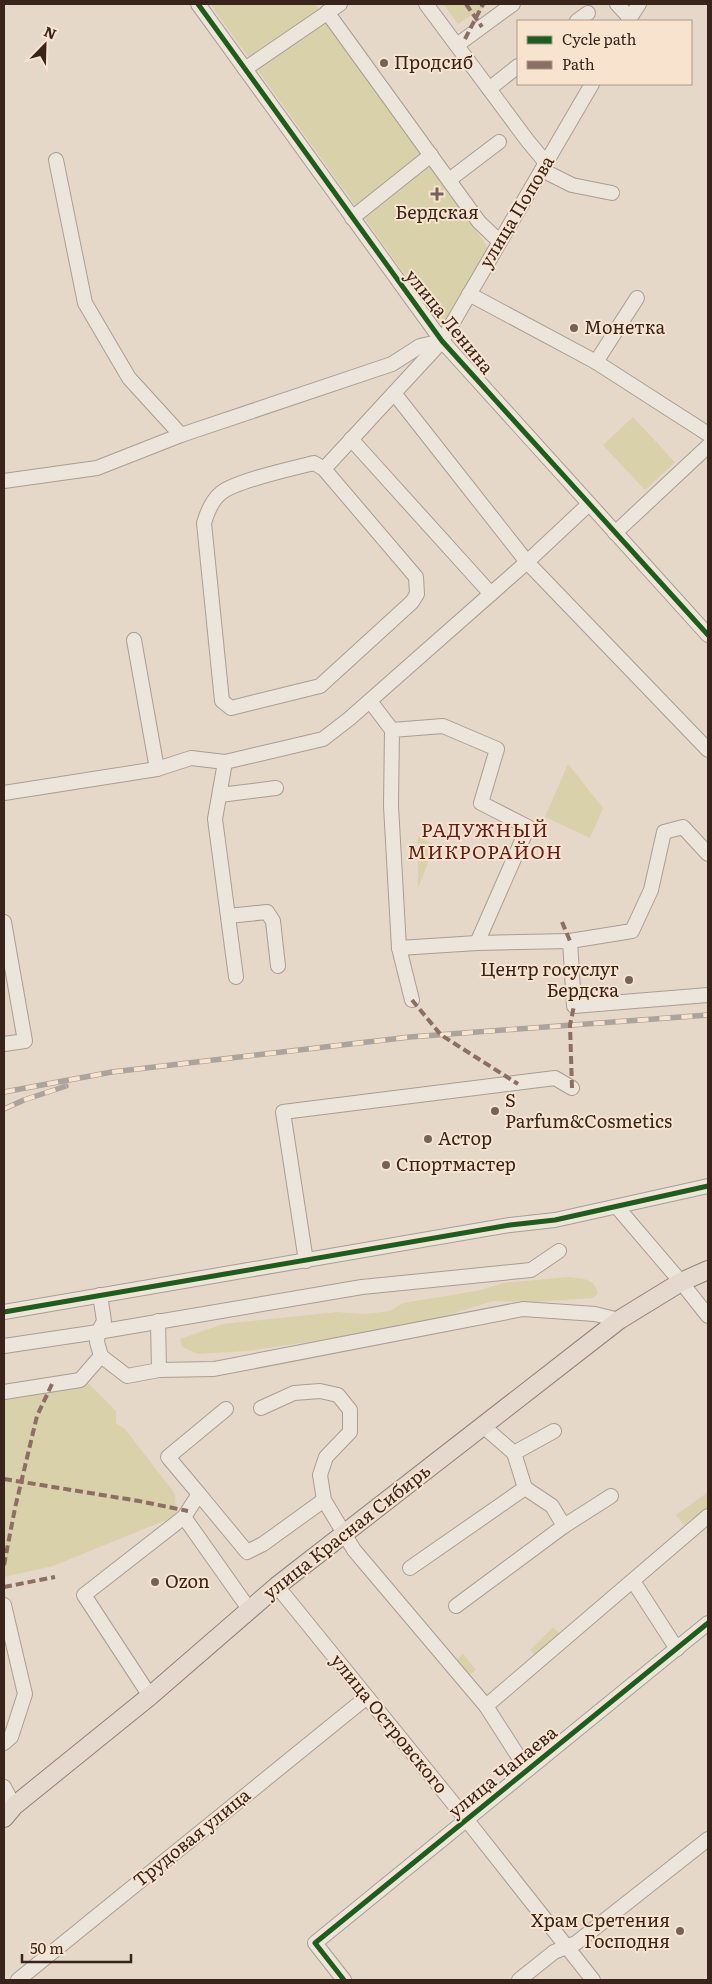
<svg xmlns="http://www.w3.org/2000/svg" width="712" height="1984" font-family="Literata,serif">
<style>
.green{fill:#d9d1aa}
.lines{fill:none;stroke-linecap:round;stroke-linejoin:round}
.minor-casing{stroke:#aa9d93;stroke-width:16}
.major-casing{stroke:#8f837a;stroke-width:20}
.minor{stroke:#ece5dc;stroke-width:14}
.major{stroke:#e4d9cc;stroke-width:18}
.rail-casing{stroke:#aba39c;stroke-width:5.5}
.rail{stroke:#f8e4ce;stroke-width:4;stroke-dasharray:11;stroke-linecap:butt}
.quiet{stroke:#8d6e63;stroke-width:4;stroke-dasharray:8 4;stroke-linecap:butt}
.cycleway-casing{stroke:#f8e4ce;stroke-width:8}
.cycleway{stroke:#1b5e20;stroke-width:5}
.poi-dot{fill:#756358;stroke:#f8e4ce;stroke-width:2}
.labels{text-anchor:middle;stroke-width:4;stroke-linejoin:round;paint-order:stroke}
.poi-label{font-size:18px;fill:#38241b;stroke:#f8e4ce;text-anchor:start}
.street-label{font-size:18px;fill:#38241b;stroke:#f8e4ce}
.neighbourhood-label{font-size:19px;letter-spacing:1px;fill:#681b18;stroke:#f8e4ce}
</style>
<rect width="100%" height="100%" fill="#e5d8c9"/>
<g class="green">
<polygon points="210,4 315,4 489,249 442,326"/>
<polygon points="443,4 489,4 458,24"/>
<polygon points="633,417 675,462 645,490 603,445"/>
<polygon points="568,764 603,808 590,838 545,817"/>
<polygon points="418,836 435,845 418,888"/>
<path d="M569,1277c14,2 26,1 29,17l-6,4 -59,4 -40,-1 -67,21 -27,2 -10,6 -142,21 -49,3 -16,-7 -2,-8 43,-15 114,-12 28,2 25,-3 13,-8 78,-13 22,-7z"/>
<polygon points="75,1378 88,1383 116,1411 116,1423 125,1429 175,1494 176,1516 53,1566 4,1577 4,1397"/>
<polygon points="708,1492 708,1507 684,1525 676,1515"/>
<polygon points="553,1627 562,1636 539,1659 530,1650"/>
<polygon points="463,1654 476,1670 467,1677 454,1661"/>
</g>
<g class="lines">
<defs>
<g id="minor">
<polyline points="198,4 442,341 708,635"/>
<polyline points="426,4 527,140 546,163"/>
<polyline points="617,4 630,18"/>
<polyline points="327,12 479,222 500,242"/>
<polyline points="577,21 588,13"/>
<polyline points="628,21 639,4"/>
<polyline points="457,45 513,4"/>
<polyline points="245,69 340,4"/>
<polyline points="489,89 518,66"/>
<polyline points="56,160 85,303 129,378 181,435"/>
<polyline points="542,170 572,185 612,193"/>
<polyline points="449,180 499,142"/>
<polyline points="352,218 431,155"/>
<polyline points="469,294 596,362 708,434"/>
<polyline points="596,362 637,298"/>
<polyline points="394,393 527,562 708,750"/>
<polyline points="351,439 491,594"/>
<path d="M324,469l-10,-6c-20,5 -79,18 -93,30 -9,7 -14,20 -17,30l18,178 9,7 89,-22 92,-84 5,-8 -1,-17 -92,-108 118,-128 150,-257"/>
<polyline points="4,481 97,468 181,435 392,364 420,346 442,341"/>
<polyline points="615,533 708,446"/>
<polyline points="134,640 157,769"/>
<polyline points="370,701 392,730"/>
<polyline points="225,762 215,819 236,977"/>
<polyline points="4,793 157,769 191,758 225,762 323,739 349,719 527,562 589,504"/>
<polyline points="220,795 276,788"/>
<polyline points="228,916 267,912 273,921 278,966"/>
<polyline points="4,922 25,1041 4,1044"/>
<polyline points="570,941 632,931 651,890 664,832 683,827 708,854"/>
<polyline points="399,948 477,943 570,941 574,1006 708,995"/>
<polyline points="412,1000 399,948 391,806 392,730 443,726 497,749 481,803 528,827 477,943"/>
<polyline points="617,1207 681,1282 708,1316"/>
<polyline points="306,1261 283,1112 555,1078 572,1088"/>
<polyline points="100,1295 104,1321 98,1332 97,1342 101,1356 127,1376 159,1370"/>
<polyline points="4,1312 510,1225 555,1220 708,1186"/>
<polyline points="158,1321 159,1370 214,1369 523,1309 595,1314 619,1320"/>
<polyline points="4,1346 98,1332 362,1287 531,1270 559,1251"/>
<polyline points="4,1392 80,1380 101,1356"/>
<polyline points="261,1408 294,1393 320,1391 338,1395 350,1410 350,1432 326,1457 320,1475 324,1500 354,1550 486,1706 708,1516"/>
<polyline points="483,1426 514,1453 554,1431"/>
<polyline points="199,1494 168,1457 226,1409"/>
<polyline points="184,1517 199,1494 247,1552 263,1544 324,1500"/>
<polyline points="564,1526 611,1496"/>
<polyline points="410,1568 525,1488"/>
<polyline points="633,1581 677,1649"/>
<polyline points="277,1586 466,1819 593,1980"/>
<polyline points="456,1606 564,1526 552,1506 525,1488 514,1453"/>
<polyline points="150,1696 84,1595 184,1517 249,1609"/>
<polyline points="486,1706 527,1770"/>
<polyline points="4,1743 11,1737 25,1694 4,1605"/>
<polyline points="4,1787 14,1806 4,1808"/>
<polyline points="18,1980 367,1697"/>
<polyline points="344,1980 315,1943 708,1623"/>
<polyline points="519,1980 554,1952 576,1943 708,1839"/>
</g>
<polyline id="major" points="4,1818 14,1806 150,1696 277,1586 619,1320 681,1282 708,1270"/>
</defs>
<use href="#minor" class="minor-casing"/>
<use href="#major" class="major-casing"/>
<use href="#minor" class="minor"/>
<use href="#major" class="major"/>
<defs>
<g id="rail">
<polyline points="4,1092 112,1072 410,1037 708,1015"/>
<polyline points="4,1109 24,1100 66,1086"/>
</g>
</defs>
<use href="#rail" class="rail-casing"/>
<use href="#rail" class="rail"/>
<g class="quiet">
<polyline points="466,4 482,27"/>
<polyline points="465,39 483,4"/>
<polyline points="562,922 570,941"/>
<polyline points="412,1000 441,1035 518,1084"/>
<polyline points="572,1088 570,1025 574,1006"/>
<polyline points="4,1479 139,1501 188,1511"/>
<polyline points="4,1565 15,1508 37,1416 52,1384"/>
<polyline points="4,1587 55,1577"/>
</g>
<defs>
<g id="cycleway">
<polyline points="198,4 442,341 708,635"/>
<polyline points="4,1312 510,1225 555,1220 708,1186"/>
<polyline points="344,1980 315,1943 708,1623"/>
</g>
</defs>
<use href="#cycleway" class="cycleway-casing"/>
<use href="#cycleway" class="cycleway"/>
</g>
<g class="poi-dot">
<circle cx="384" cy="63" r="5"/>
<path d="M434.5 186.5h5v5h5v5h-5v5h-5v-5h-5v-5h5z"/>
<circle cx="574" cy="328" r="5"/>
<circle cx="629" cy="980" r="5"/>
<circle cx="495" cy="1111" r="5"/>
<circle cx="428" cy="1139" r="5"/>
<circle cx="386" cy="1165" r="5"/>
<circle cx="155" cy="1582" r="5"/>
<circle cx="680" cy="1931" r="5"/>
</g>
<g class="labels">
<g class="poi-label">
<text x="394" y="69">Продсиб</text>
<text x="437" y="219" text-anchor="middle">Бердская</text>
<text x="584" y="334">Монетка</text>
<text x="619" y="976" text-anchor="end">Центр госуслуг<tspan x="619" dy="21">Бердска</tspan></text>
<text x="505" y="1107">S<tspan x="505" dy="21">Parfum&amp;Cosmetics</tspan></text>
<text x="438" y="1145">Астор</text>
<text x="396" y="1171">Спортмастер</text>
<text x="165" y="1588">Ozon</text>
<text x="670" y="1927" text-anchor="end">Храм Сретения<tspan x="670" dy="21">Господня</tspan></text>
</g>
<g class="street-label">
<text transform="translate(517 212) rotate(-59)" y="6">улица Попова</text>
<text transform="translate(449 322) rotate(51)" y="6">улица Ленина</text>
<text transform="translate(347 1532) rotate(-38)" y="6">улица Красная Сибирь</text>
<text transform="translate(389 1724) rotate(51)" y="6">улица Островского</text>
<text transform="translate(503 1772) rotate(-39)" y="6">улица Чапаева</text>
<text transform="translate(192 1838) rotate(-39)" y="6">Трудовая улица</text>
</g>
<g class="neighbourhood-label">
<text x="485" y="837">РАДУЖНЫЙ<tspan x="485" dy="22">МИКРОРАЙОН</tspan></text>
</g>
</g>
<rect width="712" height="1984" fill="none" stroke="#38241b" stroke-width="10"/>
<rect x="517" y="20" width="175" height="65" fill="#f8e4ce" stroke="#ab9786"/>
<rect x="527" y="36" width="25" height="8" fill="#1b5e20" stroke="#ab9786"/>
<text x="562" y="45" font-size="15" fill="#38241b">Cycle path</text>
<rect x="527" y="61" width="25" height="8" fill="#8d6e63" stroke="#ab9786"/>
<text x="562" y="70" font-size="15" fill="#38241b">Path</text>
<g transform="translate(45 45) rotate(23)" stroke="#f8e4ce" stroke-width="4" paint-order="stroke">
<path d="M0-4L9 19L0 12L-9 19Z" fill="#38241b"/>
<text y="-8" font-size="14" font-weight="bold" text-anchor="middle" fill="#38241b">N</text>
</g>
<path d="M22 1954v8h109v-8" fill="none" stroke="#38241b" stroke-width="2.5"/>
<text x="30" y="1954" font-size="15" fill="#38241b" stroke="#f8e4ce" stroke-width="4" paint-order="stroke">50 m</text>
</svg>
